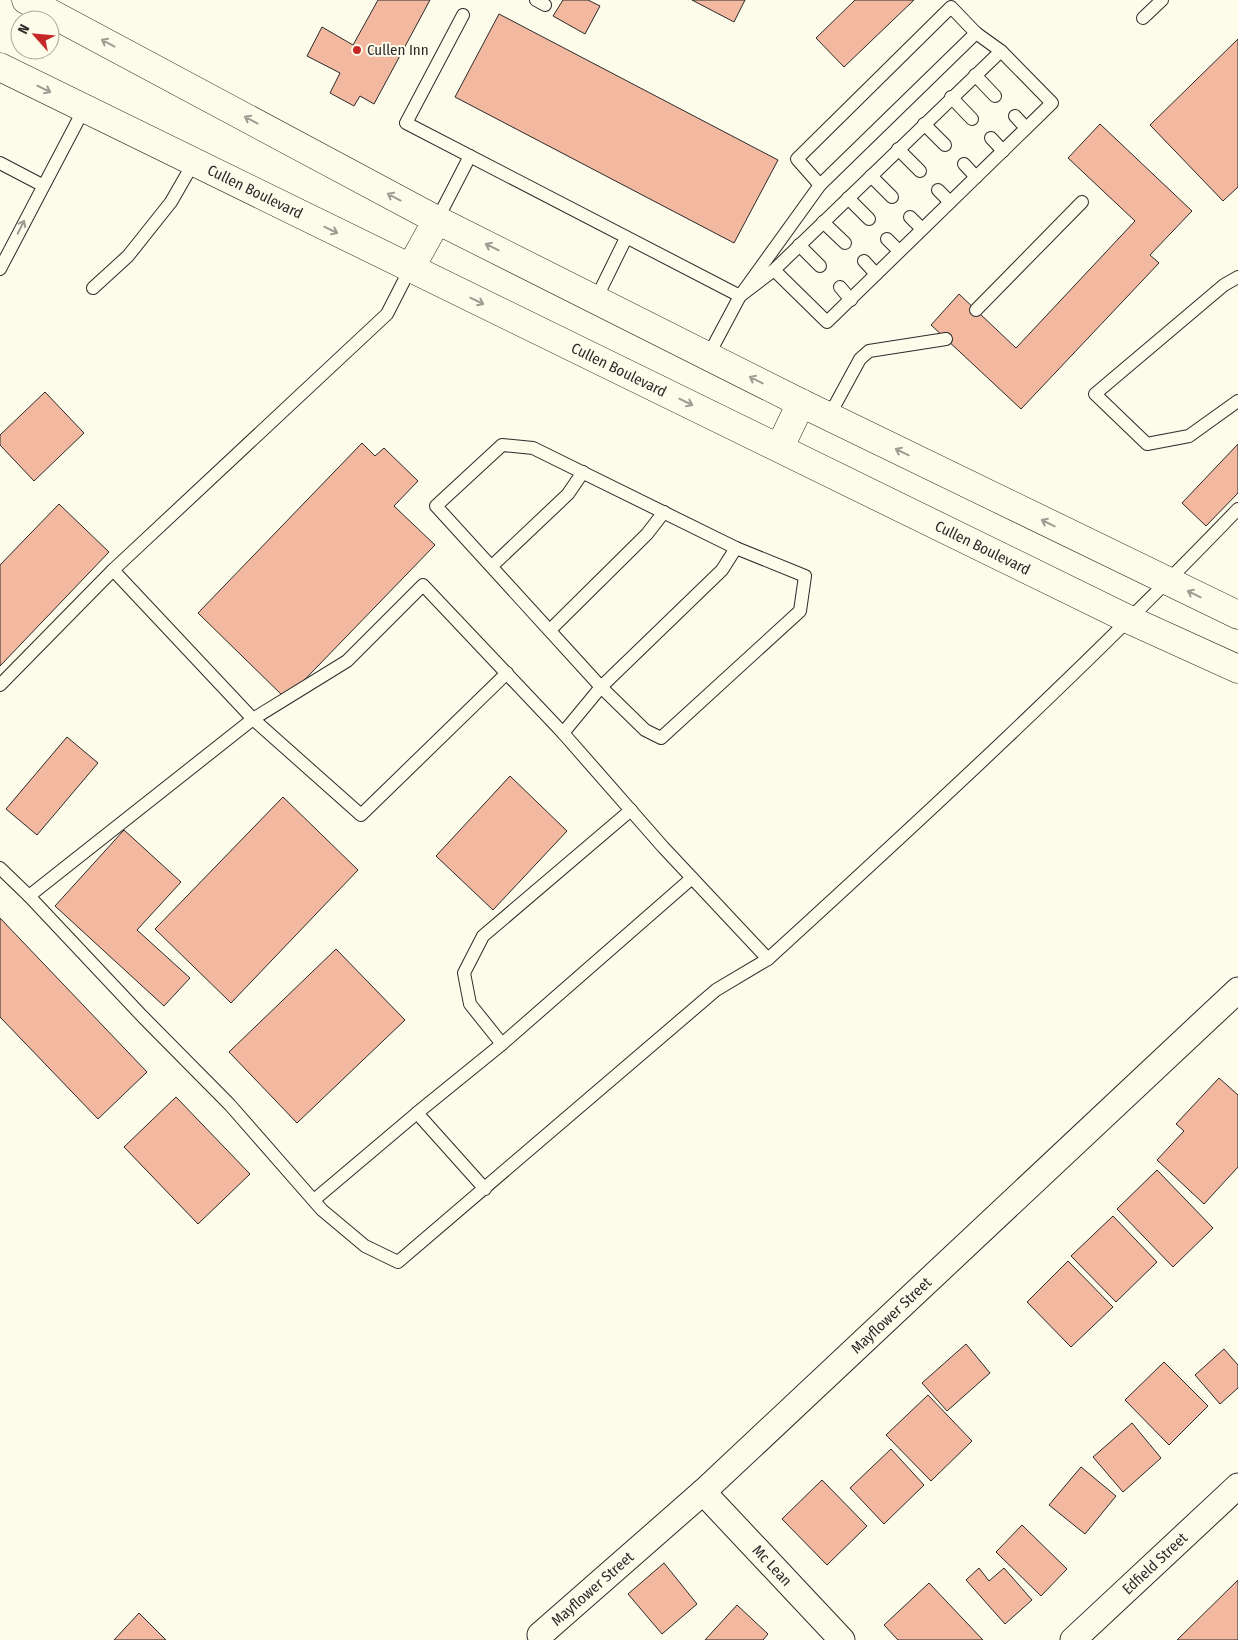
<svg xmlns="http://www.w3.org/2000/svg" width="1238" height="1640" font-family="'Fira Sans Condensed',sans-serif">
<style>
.building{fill:#f2b8a0;stroke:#2b2b2b}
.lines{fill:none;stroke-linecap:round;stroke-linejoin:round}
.lane-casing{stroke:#2b2b2b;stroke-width:14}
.street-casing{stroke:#2b2b2b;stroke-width:27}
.primary-casing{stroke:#2b2b2b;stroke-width:29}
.lane{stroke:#fdfbea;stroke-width:12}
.street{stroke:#fdfbea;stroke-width:25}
.primary{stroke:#fdfbea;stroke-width:28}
.oneway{stroke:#9e9d94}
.poi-dot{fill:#c62828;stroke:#fdfbea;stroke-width:2}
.labels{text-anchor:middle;stroke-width:4;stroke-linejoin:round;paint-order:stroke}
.poi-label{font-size:15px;fill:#2b2b2b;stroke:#fdfbea;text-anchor:start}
.street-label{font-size:15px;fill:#2b2b2b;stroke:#fdfbea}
</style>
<rect width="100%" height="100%" fill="#fdfbea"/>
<g class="building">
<polygon points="378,0 430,0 374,104 360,96 354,106 330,93 340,73 307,56 322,27 353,45"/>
<polygon points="563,0 588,0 600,6 585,34 553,16"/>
<polygon points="692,0 745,0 734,22"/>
<polygon points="855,0 914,0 844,67 816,38"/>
<polygon points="499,14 778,160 734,243 455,97"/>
<polygon points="1238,39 1238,187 1223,201 1150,125"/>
<polygon points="1100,124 1192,211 1150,255 1159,263 1021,409 931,325 959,294 1016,348 1135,221 1068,158"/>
<polygon points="45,392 84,433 34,481 0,445 0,435"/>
<polygon points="362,443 375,456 384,448 418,481 394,506 435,545 286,699 198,613"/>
<polygon points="1238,444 1238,493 1206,526 1182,503"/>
<polygon points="59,504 109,552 0,666 0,565"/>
<polygon points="67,737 98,763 37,835 6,809"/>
<polygon points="510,776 567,831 493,910 436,856"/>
<polygon points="283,797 358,870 231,1003 155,929"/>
<polygon points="124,830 181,882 137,930 190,978 164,1006 55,906"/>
<polygon points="0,918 147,1072 98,1119 0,1017"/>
<polygon points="336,949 405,1020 297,1123 229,1052"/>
<polygon points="1219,1078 1238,1095 1238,1167 1204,1204 1157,1160 1184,1131 1176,1124"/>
<polygon points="176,1097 250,1174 198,1224 124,1147"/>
<polygon points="1157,1170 1213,1228 1173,1267 1117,1209"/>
<polygon points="1113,1216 1157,1262 1116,1302 1071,1256"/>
<polygon points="1068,1261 1113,1307 1071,1347 1027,1302"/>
<polygon points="966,1344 990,1373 947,1411 922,1383"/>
<polygon points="1224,1349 1238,1365 1238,1388 1220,1404 1195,1375"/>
<polygon points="1164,1362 1208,1406 1169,1445 1125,1400"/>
<polygon points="928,1395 972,1441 931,1481 886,1435"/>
<polygon points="1132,1423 1161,1458 1123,1492 1093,1457"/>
<polygon points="891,1449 924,1485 884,1524 850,1488"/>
<polygon points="1081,1467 1116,1496 1085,1534 1049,1505"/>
<polygon points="822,1480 867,1526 827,1565 782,1519"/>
<polygon points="1022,1525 1067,1569 1041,1596 996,1552"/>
<polygon points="664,1563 697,1604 662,1634 628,1594"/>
<polygon points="979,1568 989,1581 1004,1568 1032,1600 1005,1624 966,1580"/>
<polygon points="1238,1580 1238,1640 1177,1640"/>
<polygon points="929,1583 983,1640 898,1640 884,1625"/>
<polygon points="737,1605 768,1634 763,1640 705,1640"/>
<polygon points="139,1613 166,1640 114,1640"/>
</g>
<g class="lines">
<defs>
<g id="lane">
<polyline points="536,0 545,5"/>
<polygon points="951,7 976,33 820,185 797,159"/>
<polyline points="463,15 406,123 740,296 820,185"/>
<polyline points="1143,18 1162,0"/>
<polyline points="976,33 1001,51"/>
<polyline points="975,75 995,96"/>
<polyline points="951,97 972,119"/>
<polyline points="1015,116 1026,128"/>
<polyline points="924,124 945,145"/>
<polyline points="991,138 1003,151"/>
<polyline points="898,149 920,171"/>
<polyline points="0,163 42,185"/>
<polyline points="964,164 976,177"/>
<polyline points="871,176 892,197"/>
<polyline points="938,190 950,202"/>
<polyline points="848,198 869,219"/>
<polyline points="910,217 922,229"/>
<polyline points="437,220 470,156"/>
<polyline points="823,222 845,243"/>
<polyline points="887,239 899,251"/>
<polyline points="799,245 820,266"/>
<polyline points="864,261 876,274"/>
<polyline points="0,269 84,109"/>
<polyline points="1238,277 1224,285 1095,394 1147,444 1189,436 1238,401"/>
<polyline points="840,287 851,300"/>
<polyline points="93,288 128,256 171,202 194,162"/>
<polyline points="596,299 626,238"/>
<polyline points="976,310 1082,202"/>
<polyline points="708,356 740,296 774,270 1001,51 1052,103 827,322 774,270"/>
<polyline points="829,416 860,359 869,351 946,339"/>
<polygon points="502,445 533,448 736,548 805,576 800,611 661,738 645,730 601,687 436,506"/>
<polyline points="736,548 722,570 601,687 563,733 423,585 347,661 253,719 29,896 142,1016 230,1105 322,1210 365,1246 398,1262 716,990 768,959"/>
<polyline points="492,566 568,494 583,472"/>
<polyline points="113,570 253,719 361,815 507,673"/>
<polyline points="550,630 647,534 664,512"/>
<polyline points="0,685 113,570 387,314 410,269"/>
<path d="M563,733l100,114 105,112c160,-146 320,-294 470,-450"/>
<polyline points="0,868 29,896"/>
<polyline points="502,1044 470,1004 464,973 483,936 631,810"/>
<polyline points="485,1189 417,1113 502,1044 692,878"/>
<polyline points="314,1200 417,1113"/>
</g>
<g id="street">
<path id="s1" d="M703,1492l139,148"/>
<path id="s2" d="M540,1635l163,-143 535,-502"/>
<path id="s3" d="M1073,1640l165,-154"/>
</g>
<g id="primary">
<polyline points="26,0 437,220 801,403 1238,615"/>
<path id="s4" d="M0,67l1130,553 108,49"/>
<polyline points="410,269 437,220"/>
<polyline points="780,447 801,403"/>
</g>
</defs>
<use href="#lane" class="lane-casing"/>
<use href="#street" class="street-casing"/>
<use href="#primary" class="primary-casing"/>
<use href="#lane" class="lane"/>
<use href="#street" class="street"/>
<use href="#primary" class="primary"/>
</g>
<defs><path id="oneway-shaft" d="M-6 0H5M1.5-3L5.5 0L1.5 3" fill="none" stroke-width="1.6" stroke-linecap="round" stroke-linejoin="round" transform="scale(1.25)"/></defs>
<g class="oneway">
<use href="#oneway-shaft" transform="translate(108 43) rotate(-152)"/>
<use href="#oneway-shaft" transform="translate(44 89) rotate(26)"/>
<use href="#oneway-shaft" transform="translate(251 120) rotate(-152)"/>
<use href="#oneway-shaft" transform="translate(394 197) rotate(-152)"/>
<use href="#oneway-shaft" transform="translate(21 227) rotate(-63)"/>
<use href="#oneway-shaft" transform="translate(331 230) rotate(26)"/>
<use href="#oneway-shaft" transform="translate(492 247) rotate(-154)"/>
<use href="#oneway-shaft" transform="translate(477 301) rotate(26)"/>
<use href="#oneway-shaft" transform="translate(756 380) rotate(-153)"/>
<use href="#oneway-shaft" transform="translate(686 402) rotate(26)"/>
<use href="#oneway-shaft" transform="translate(902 452) rotate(-154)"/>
<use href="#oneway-shaft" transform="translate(1048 523) rotate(-154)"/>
<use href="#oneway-shaft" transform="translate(1194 594) rotate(-154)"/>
</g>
<circle class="poi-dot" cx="357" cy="50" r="5"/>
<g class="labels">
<g class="poi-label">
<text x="367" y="55">Cullen Inn</text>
</g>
<g class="street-label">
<text dy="5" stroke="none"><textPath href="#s4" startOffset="284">Cullen Boulevard</textPath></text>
<text dy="5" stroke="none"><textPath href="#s4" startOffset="689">Cullen Boulevard</textPath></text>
<text dy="5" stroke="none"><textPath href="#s4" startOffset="1094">Cullen Boulevard</textPath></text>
<text dy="5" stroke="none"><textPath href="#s2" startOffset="475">Mayflower Street</textPath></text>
<text dy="5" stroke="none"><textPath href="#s3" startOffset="112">Edfield Street</textPath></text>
<text dy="5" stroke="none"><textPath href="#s1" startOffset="101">Mc Lean</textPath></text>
<text dy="5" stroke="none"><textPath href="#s2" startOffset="70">Mayflower Street</textPath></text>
</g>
</g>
<g transform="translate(35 35) rotate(297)"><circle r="24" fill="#fdfbea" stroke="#a9a89e"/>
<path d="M0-4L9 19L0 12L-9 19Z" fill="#c62828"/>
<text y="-8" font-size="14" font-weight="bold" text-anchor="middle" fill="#2b2b2b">N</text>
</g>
</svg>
